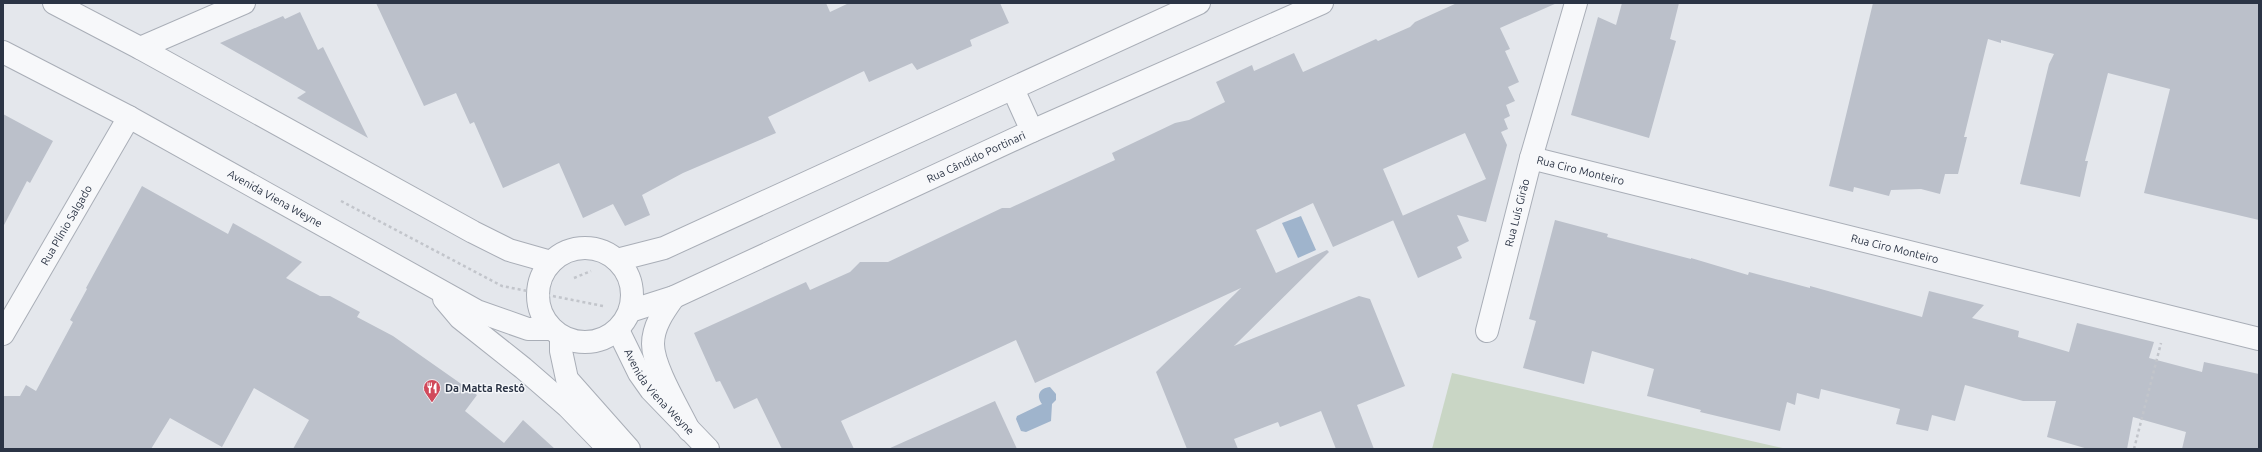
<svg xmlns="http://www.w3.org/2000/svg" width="2262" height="452" font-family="Ubuntu,sans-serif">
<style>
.green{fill:#c9d6c5}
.water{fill:#9fb4cc}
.building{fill:#bbc0ca}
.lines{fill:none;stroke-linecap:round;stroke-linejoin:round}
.minor-casing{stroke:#a9aeb7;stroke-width:24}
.tertiary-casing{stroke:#a9aeb7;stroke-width:24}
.path{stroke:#c2c5cb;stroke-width:2.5;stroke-dasharray:3 3;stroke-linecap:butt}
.minor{stroke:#f7f8fa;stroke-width:22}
.tertiary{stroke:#f7f8fa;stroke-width:22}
.labels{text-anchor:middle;stroke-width:3;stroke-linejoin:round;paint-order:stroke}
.street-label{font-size:11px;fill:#2b3445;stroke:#f4f6f9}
.poi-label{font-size:11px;font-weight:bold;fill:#2b3445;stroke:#f4f6f9;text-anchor:start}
</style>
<rect width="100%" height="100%" fill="#e4e7ec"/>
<polygon class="green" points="1452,373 1787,449 1432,449"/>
<g class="water">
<polygon points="1301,216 1316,250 1298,258 1282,223"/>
<path d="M1050,387l6,7v6l-4,4 -1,17 -25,11 -5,-1 -5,-12 1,-3 25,-12c-6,-8 -3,-16 8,-17z"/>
</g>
<g class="building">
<polygon points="376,3 826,3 830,12 849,3 1000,3 1009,23 970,40 972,46 917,70 912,63 869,82 864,71 768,117 776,133 683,173 642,195 650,215 625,226 613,204 583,218 559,163 503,188 474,122 470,124 456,93 424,106"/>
<polygon points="1457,3 1557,3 1500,28 1510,49 1505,51 1519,82 1508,87 1515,101 1506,105 1510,116 1504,119 1508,129 1501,132 1507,145 1486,222 1457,215 1469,241 1457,247 1462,258 1418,278 1393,220 1486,179 1465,133 1383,169 1403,216 1333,247 1313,203 1256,230 1276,273 1327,250 1329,252 1234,346 1359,296 1370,299 1405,386 1357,405 1374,449 1336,449 1321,411 1280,427 1278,422 1234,439 1238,449 1187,449 1156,372 1241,288 1035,383 1016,340 841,421 854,449 782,449 757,398 734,409 720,381 716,382 694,333 806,282 810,290 850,272 860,262 888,262 1002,208 1010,208 1115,160 1112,153 1175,123 1189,120 1225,102 1216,82 1252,65 1254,71 1294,53 1303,72 1376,39 1378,41 1410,27 1415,22"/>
<polygon points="1622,3 1679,3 1670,39 1676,41 1649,138 1571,115 1598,17 1616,25"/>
<polygon points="1873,3 2259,3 2259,220 2144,193 2170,89 2108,73 2085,161 2088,161 2080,197 2020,184 2049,64 2054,54 2001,40 2001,43 1988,39 1964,137 1967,137 1958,174 1945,174 1940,194 1921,189 1891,190 1889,196 1854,187 1853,192 1829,186"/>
<polygon points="300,12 318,50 323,47 368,138 297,98 306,92 220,43 283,16 285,19"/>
<polygon points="3,114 53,141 30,183 27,181 3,227"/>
<polygon points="142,186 228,234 233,223 302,262 286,278 320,296 330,296 360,312 357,317 393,336 477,395 465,411 504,443 523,420 555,449 293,449 309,420 254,388 222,447 170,418 151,449 3,449 3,396 20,396 26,385 36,391 73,322 70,320 87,289 86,288"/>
<polygon points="1555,220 1608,234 1607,237 1691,259 1691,258 1748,275 1749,272 1810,288 1810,286 1922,317 1929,291 1984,305 1972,318 2019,331 2018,337 2069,352 2077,323 2154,342 2149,358 2202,372 2204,362 2259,374 2259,449 2182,449 2186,432 2133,417 2127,449 2088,449 2047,437 2056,401 2023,401 1965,385 1955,421 1932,415 1928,431 1896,424 1900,409 1821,389 1819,399 1797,393 1795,405 1787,402 1780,431 1700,412 1701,410 1647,396 1654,369 1592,351 1584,384 1523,368 1536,321 1529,319"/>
<polygon points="995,401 1017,449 888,449"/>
</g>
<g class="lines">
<defs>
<g id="minor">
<polyline points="140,48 244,3"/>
<path id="s1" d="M1531,158l728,181"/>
<path id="s2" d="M618,330l21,43 12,17 57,59"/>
<path id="s3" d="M1487,331l44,-173 45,-155"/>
<path id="s4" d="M3,334l126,-217"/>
<polyline points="561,337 561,351 567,379 629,449"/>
</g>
<g id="tertiary">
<polyline points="54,3 140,48 473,232 509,250 551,262"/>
<path id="s5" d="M3,52l126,65 348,194 51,18h24"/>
<polyline points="1013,89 1032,131"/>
<circle cx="585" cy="295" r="47"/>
<polyline points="617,260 664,248 1199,3"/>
<path d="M674,297c-10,14 -21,29 -21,47 0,23 26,65 36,86"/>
<polyline points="444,299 460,318 523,368 568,407 603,443 614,449"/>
<path id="s6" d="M630,311l44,-14 358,-166 290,-128"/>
</g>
</defs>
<use href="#minor" class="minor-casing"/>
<use href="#tertiary" class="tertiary-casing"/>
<g class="path">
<polyline points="341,201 502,286 603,306"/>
<polyline points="574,278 591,271"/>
<polyline points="2134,449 2161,343"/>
</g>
<use href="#minor" class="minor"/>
<use href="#tertiary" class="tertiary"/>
</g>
<defs>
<symbol id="restaurant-pin" viewBox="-11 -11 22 30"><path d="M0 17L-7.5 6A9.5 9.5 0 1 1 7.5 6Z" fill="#d1495b" stroke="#f4f6f9"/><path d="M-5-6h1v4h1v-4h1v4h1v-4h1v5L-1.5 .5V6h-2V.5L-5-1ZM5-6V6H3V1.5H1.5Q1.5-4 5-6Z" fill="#fff"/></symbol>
</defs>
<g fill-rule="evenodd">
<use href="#restaurant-pin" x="422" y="378" width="20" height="27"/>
</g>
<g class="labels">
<g class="street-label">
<text dy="4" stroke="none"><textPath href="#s6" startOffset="379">Rua Cândido Portinari</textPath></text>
<text dy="4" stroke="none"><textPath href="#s1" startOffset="51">Rua Ciro Monteiro</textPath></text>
<text dy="4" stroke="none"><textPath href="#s5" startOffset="309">Avenida Viena Weyne</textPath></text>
<text dy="4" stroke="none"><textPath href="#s3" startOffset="122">Rua Luís Girão</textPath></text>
<text dy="4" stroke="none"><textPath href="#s4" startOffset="126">Rua Plínio Salgado</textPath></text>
<text dy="4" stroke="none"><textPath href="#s1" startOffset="375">Rua Ciro Monteiro</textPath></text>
<text dy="4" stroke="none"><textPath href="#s2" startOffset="75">Avenida Viena Weyne</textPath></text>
</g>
<g class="poi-label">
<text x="445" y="392">Da Matta Restô</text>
</g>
</g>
<rect width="2262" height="452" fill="none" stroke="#2b3445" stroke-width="8"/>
</svg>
